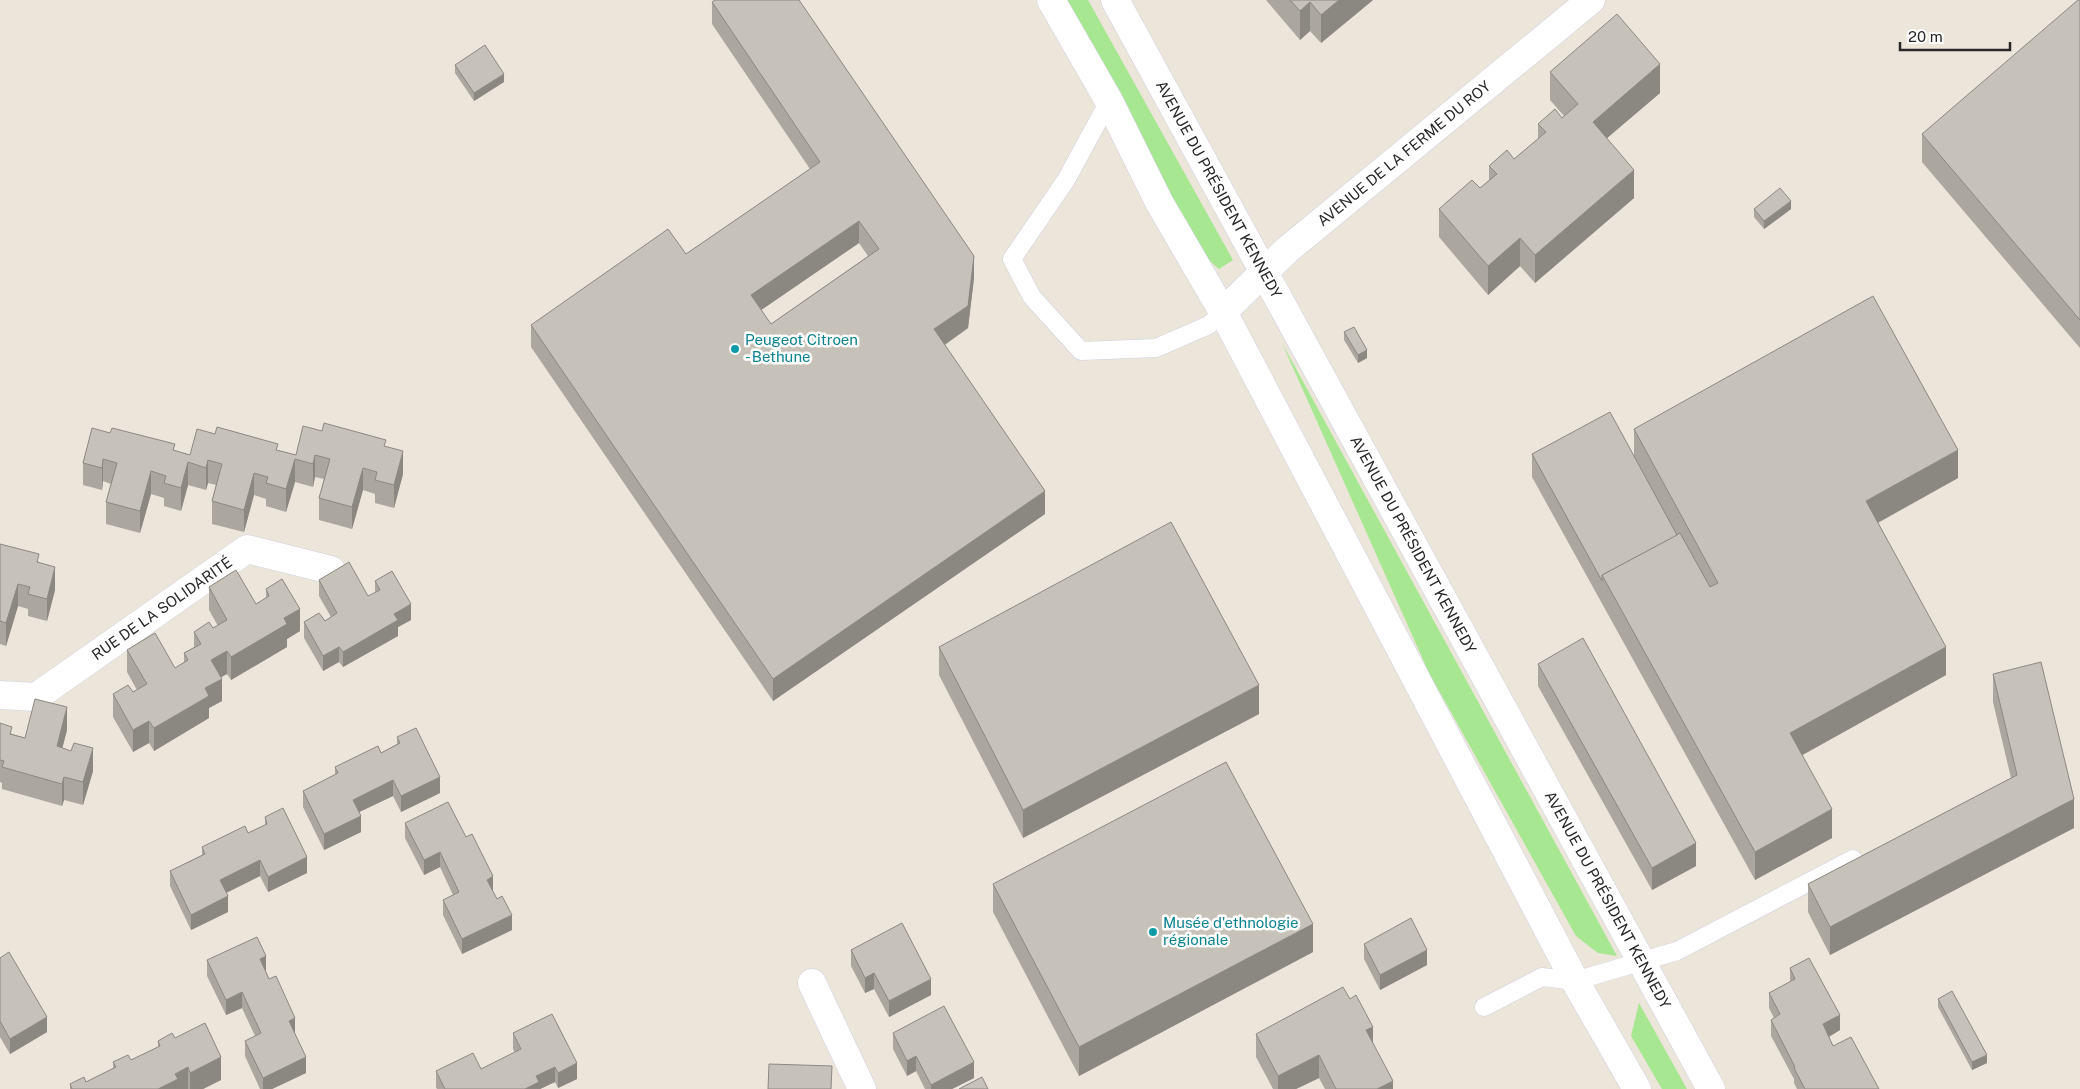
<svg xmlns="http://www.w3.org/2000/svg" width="2080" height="1089" font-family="'Public Sans',sans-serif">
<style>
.green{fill:#a8e791}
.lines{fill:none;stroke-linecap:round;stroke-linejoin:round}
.service-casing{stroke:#ced0e3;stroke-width:19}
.minor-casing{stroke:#ced0e3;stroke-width:29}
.secondary-casing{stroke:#ced0e3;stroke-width:29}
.service{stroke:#fff;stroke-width:18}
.minor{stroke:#fff;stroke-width:28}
.secondary{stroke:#fff;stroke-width:28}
.wall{fill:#aba79f;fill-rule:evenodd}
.shaded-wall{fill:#8b8882}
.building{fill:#c7c2b9;stroke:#8b8882;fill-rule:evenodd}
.culture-dot{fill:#0f9aa8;stroke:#fff;stroke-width:2}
.labels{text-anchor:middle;stroke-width:5;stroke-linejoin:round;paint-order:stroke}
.street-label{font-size:15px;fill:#282828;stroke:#fff}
.culture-label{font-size:15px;fill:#0d838f;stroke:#fff;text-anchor:start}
</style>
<rect width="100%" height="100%" fill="#ece5d9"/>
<g class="green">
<polygon points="1063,0 1088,0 1233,260 1219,269 1204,256"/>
<polygon points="1282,343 1617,956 1598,953 1576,936 1429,673"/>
<polygon points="1639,1003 1687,1089 1662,1089 1631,1036"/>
</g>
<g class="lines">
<defs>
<g id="service">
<polyline points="1109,101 1066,180 1012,259 1032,297 1081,351 1156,348 1209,325 1223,312"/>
<polyline points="1484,1007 1542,977 1575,981 1677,951 1853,859"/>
</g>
<g id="minor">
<path id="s1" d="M1265,271l22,-21 304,-250"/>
<path id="s2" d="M0,695l36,2 211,-148 84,21"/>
<polyline points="812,983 862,1089"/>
</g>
<g id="secondary">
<polyline points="1051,0 1109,101 1159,202 1223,312 1575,981 1637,1089"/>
<path id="s3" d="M1115,0l596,1089"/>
<polyline points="1223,312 1265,271"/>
</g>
</defs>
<use href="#service" class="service-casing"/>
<use href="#minor" class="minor-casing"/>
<use href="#secondary" class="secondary-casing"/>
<use href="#service" class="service"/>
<use href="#minor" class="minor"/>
<use href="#secondary" class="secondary"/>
</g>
<g class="wall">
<polygon points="1266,0 1373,0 1321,43 1310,31 1300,40"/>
<polygon points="2080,0 2080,348 1922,162 1922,134"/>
<path d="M712,2l262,276 -6,50 -23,17 100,169 -272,187 -242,-354v-22l155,-71 124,-85 -98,-145zM859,243l9,13 -97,68 -10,-14z"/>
<polygon points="455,65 504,82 474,101 455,73"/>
<polygon points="1550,72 1660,93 1607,138 1634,198 1535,283 1520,266 1488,295 1439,237 1439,209 1480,188 1489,180 1489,166 1514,159 1538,139 1538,124 1562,118 1564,116 1550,100"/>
<polygon points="1754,209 1791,209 1764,229 1754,217"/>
<polygon points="1344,332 1367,358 1358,363 1344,340"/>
<polygon points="1634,429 1958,478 1878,523 1946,675 1802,755 1832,838 1755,880 1532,477 1532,454 1634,455"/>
<polygon points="110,433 190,455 278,450 296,455 386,447 403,474 394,508 375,503 375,494 363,490 352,529 319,520 319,498 324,479 315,477 313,487 295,482 286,512 266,506 266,499 254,495 244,532 212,524 212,501 216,485 208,483 206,490 188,485 181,511 164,506 164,498 151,494 140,533 106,524 106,502 111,484 103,481 102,490 83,485 83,463"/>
<polygon points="0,544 39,562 55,590 47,621 28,616 28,609 18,606 6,646 0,644"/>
<polygon points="319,580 368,596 375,593 375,581 411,620 398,627 398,636 343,667 339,662 323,671 304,638 304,622 325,621 331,617 319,596"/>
<polygon points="209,587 256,604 266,598 266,589 300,631 287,639 287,647 231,680 227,674 220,677 222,701 209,708 209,718 154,751 149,743 133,752 113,717 113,694 133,692 137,690 127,672 127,650 175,668 184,662 184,653 194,647 194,632 213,628 218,626 209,610"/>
<polygon points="939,647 1259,714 1023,838 939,675"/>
<polygon points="1538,664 1696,866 1652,890 1538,686"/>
<polygon points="1993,674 2074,828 1830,955 1808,912 1808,884 2011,778 1993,702"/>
<polygon points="0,723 12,734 25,738 67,730 62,748 93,771 83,805 64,800 62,806 2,789 2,783 0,782"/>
<polygon points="397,737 440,793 401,812 393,796 359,812 361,832 324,850 303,807 303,791 335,775 335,767 381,753 397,744"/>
<polygon points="265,817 307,873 268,892 260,876 226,893 228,912 191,930 170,886 170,871 202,855 202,847 248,833 265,825"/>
<polygon points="405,823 493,892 512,930 462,954 443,915 443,900 453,895 440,867 424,875 405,838"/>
<polygon points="993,884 1313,952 1079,1076 993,912"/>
<polygon points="1364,944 1427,965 1380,990 1364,959"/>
<polygon points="851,950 931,995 889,1017 874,989 865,993 851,966"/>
<polygon points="0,958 47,1032 10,1054 0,1037"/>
<polygon points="207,960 266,972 295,1034 306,1073 272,1089 260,1089 245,1056 245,1041 255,1036 242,1008 226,1015 207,976"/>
<polygon points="1790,968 1840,1030 1829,1037 1833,1046 1879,1089 1797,1089 1794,1083 1794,1079 1771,1036 1771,1020 1774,1018 1769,1008 1769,993 1790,982"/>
<polygon points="1938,999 1987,1063 1972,1070 1938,1007"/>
<polygon points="513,1033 577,1079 558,1088 555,1082 540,1089 437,1089 436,1087 436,1071 481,1069 515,1053 513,1049"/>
<polygon points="893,1033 974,1078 952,1089 925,1089 916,1071 907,1076 893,1049"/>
<polygon points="1256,1034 1373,1043 1393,1089 1325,1089 1319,1078 1296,1089 1273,1089 1256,1057"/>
<polygon points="175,1038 221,1080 203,1089 70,1089 70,1084 86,1082 113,1068 113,1062 131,1060 158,1047 158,1041"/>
</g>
<g class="shaded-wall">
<polygon points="1339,0 1373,0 1321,43 1321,15"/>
<polygon points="1310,2 1310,31 1300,40 1300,11"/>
<polygon points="1660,64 1660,93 1593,150 1593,122"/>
<polygon points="504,74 504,82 474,101 474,93"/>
<polygon points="1634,170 1634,198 1535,283 1535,255"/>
<polygon points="1791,201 1791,209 1764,229 1764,221"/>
<polygon points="859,221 859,243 751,317 751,295"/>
<polygon points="1520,238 1520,266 1488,295 1488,266"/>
<polygon points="974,256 974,278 968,328 934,352 934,329"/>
<polygon points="1367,350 1367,358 1358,363 1358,355"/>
<polygon points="1958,450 1958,478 1866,529 1866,501"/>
<polygon points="403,451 403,474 394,508 394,485"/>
<polygon points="315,455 315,477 313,487 313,464"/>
<polygon points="103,459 103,481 102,490 102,468"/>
<polygon points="295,459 295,482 286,512 286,489"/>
<polygon points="208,460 208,483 206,490 206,468"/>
<polygon points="188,462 188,485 181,511 181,488"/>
<polygon points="363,468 363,490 352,529 352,507"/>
<polygon points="151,471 151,494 140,533 140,511"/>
<polygon points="254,473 254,495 244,532 244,510"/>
<polygon points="1045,491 1045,514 773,701 773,679"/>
<polygon points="55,567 55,590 47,621 47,599"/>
<polygon points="18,584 18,606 6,646 6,623"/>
<polygon points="411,604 411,620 398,627 398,636 343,667 343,652 394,614"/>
<polygon points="300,609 300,631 287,639 287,647 231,680 231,657 284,618"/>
<polygon points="339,647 339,662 323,671 323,656"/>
<polygon points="1946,647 1946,675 1790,762 1790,733"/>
<polygon points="227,651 227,674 211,683 211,660"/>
<polygon points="222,679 222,701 209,708 209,718 154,751 154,728 205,688"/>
<polygon points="1259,685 1259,714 1023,838 1023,810"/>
<polygon points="67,707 67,730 57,769 57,746"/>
<polygon points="149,721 149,743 133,752 133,730"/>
<polygon points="93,748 93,771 83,805 83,782"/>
<polygon points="64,777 64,800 62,806 62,784"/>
<polygon points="440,777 440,793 401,812 401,796"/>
<polygon points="393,780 393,796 353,815 353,800"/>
<polygon points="2074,799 2074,828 1830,955 1830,927"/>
<polygon points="1832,809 1832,838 1755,880 1755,852"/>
<polygon points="361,816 361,832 324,850 324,834"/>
<polygon points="1696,843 1696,866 1652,890 1652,868"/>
<polygon points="440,852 440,867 424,875 424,860"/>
<polygon points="307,857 307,873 268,892 268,877"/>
<polygon points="260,860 260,876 220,896 220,880"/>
<polygon points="493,876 493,892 487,880"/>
<polygon points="228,896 228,912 191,930 191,915"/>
<polygon points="512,915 512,930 462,954 462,939"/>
<polygon points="1313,924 1313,952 1079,1076 1079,1047"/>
<polygon points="1427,950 1427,965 1380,990 1380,975"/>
<polygon points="266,956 266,972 260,959"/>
<polygon points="874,973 874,989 865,993 865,978"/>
<polygon points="931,979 931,995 889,1017 889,1001"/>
<polygon points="242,992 242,1008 226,1015 226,1000"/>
<polygon points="1840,1015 1840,1030 1823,1040 1823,1024"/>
<polygon points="47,1017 47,1032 10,1054 10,1039"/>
<polygon points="295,1018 295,1034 289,1021"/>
<polygon points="1373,1027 1373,1049 1366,1030"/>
<polygon points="1319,1055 1319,1078 1296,1089 1278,1089 1278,1076"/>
<polygon points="1987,1055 1987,1063 1972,1070 1972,1062"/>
<polygon points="916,1056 916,1071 907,1076 907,1061"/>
<polygon points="221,1057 221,1080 203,1089 190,1089 190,1073"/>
<polygon points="306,1057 306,1073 272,1089 263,1089 263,1078"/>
<polygon points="974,1062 974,1078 952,1089 931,1089 931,1085"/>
<polygon points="577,1063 577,1079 558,1088 558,1073"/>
<polygon points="188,1067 188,1089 158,1089 175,1074"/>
<polygon points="555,1067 555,1082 540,1089 525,1089 536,1076"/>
<polygon points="1393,1081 1393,1089 1377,1089"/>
</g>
<g class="building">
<path d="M715,0h84l175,256 -6,50 -34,23 111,162 -272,188 -242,-354 137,-96 18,25 134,-92 -108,-160zM859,221l20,28 -108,75 -20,-29z"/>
<polygon points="1290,0 1339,0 1321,15 1310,2 1300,11"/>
<polygon points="2078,0 2080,0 2080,320 1922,134"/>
<polygon points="1617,14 1660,64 1593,122 1634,170 1535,255 1520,238 1488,266 1439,209 1472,180 1480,188 1497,174 1489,166 1507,150 1514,159 1546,132 1538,124 1555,109 1562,118 1578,104 1550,72"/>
<polygon points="485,45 504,74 474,93 455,65"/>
<polygon points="1780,188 1791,201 1764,221 1754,209"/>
<polygon points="1873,296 1958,450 1866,501 1946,647 1790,733 1832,809 1755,852 1602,575 1680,533 1710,587 1718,583 1634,429"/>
<polygon points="1354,327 1367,350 1358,355 1344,332"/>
<polygon points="1610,412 1677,535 1602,575 1602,581 1532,454"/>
<polygon points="324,423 386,440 384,446 403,451 394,485 375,480 377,472 363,468 352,507 319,498 330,459 315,455 313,464 295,459 286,489 266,483 268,477 254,473 244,510 212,501 222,464 208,460 206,468 188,462 181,488 164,483 166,476 151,471 140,511 106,502 117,463 103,459 102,468 83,463 92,428 110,433 112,428 175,444 173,450 190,455 197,429 215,434 217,427 278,444 276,450 296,455 303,426 322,431"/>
<polygon points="1171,522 1259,685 1023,810 939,647"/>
<polygon points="0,544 39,554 37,562 55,567 47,599 28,594 30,587 18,584 6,623 0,621"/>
<polygon points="349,562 368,596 380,590 375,581 392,571 411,604 394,614 398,620 343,652 339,647 323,656 304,622 319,613 325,621 337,613 319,580"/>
<polygon points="236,570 256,604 269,596 266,589 282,579 300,609 284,618 287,624 231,657 227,651 211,660 222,679 205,688 209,696 154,728 149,721 133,730 113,694 128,685 133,692 147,684 127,650 155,633 175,668 188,660 184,653 201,644 194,632 209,622 213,628 227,620 209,587"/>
<polygon points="1583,638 1696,843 1652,868 1538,664"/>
<polygon points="2041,662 2074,799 1830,927 1808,884 2017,775 1993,674"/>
<polygon points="35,699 67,707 57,746 71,751 74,743 93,748 83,782 64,777 62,784 2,767 4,761 0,760 0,723 12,727 10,734 25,738"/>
<polygon points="416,728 440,777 401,796 393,780 353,800 361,816 324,834 303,791 338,773 335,767 378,746 381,753 400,743 397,737"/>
<polygon points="1226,762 1313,924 1079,1047 993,884"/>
<polygon points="448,802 466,837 472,834 493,876 487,880 497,899 502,896 512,915 462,939 443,900 459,892 440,852 424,860 405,823"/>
<polygon points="283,808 307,857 268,877 260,860 220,880 228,896 191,915 170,871 205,854 202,847 245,826 248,833 267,824 265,817"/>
<polygon points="1411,918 1427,950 1380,975 1364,944"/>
<polygon points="902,923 931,979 889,1001 874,973 865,978 851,950"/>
<polygon points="257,937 266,956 260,959 269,979 276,976 295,1018 289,1021 306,1057 263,1078 245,1041 261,1033 242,992 226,1000 207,960"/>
<polygon points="9,952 47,1017 10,1039 0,1021 0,958"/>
<polygon points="1809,958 1840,1015 1823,1024 1833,1046 1851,1037 1879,1089 1805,1089 1794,1068 1795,1067 1771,1020 1780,1014 1769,993 1795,979 1790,968"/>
<polygon points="1343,987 1350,999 1356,995 1373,1027 1366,1030 1393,1081 1377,1089 1336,1089 1319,1055 1278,1076 1256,1034"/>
<polygon points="1952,991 1987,1055 1972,1062 1938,999"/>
<polygon points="944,1006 974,1062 931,1085 916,1056 907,1061 893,1033"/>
<polygon points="552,1014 577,1063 558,1073 555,1067 536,1076 539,1082 525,1089 445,1089 436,1071 473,1053 481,1069 521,1049 513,1033"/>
<polygon points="205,1023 221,1057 190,1073 188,1067 175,1074 178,1079 158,1089 72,1089 70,1084 84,1077 86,1082 116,1067 113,1062 128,1055 131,1060 160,1046 158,1041 172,1033 175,1038"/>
<polygon points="769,1064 832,1066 831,1089 768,1089"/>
<polygon points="982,1077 988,1089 959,1089"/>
</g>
<g class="culture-dot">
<circle cx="735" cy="349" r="5"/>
<circle cx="1153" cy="932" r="5"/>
</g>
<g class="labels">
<g class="street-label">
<text dy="5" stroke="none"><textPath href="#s1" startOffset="182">AVENUE DE LA FERME DU ROY</textPath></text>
<text dy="5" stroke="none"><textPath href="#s3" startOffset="216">AVENUE DU PRÉSIDENT KENNEDY</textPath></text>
<text dy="5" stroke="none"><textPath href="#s3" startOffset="621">AVENUE DU PRÉSIDENT KENNEDY</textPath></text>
<text dy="5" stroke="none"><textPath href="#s2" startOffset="190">RUE DE LA SOLIDARITÉ</textPath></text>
<text dy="5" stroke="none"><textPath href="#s3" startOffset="1026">AVENUE DU PRÉSIDENT KENNEDY</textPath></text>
</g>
<g class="culture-label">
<text x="745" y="345">Peugeot Citroen<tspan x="745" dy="17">- Bethune</tspan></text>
<text x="1163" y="928">Musée d'ethnologie<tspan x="1163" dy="17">régionale</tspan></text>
</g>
</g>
<path d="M1900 42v8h110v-8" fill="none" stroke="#282828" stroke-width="2.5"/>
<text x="1908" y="42" font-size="15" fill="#282828" stroke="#ffffff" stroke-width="4" paint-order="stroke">20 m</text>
</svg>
